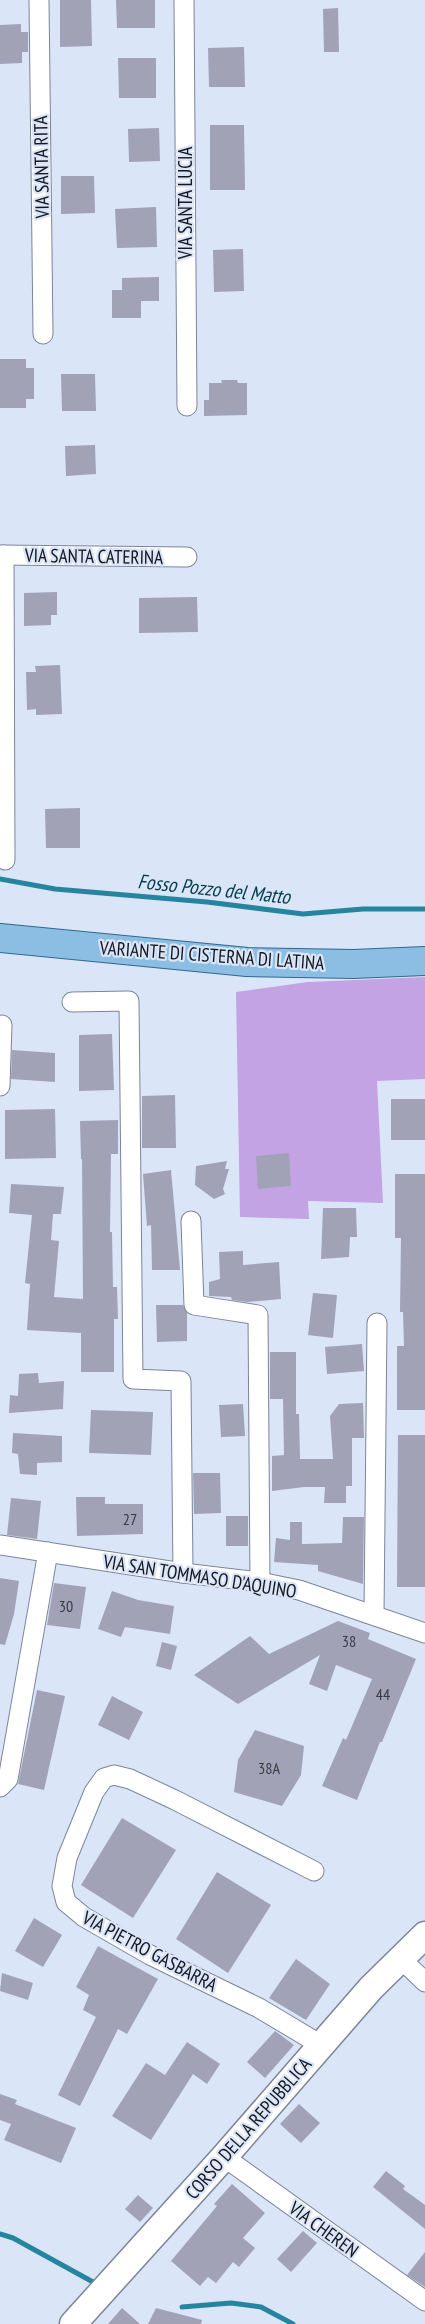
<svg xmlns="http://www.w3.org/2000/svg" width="425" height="2324" font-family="'PT Sans Narrow',sans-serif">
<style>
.green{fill:#c4a3e5}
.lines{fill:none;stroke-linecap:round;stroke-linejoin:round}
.stream{stroke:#25859f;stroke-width:5}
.building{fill:#a2a2b7}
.street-casing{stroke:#7c8597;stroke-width:21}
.secondary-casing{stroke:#7c8597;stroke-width:29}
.primary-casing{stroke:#2f6890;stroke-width:30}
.street{stroke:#fff;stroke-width:19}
.secondary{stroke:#fff;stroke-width:26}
.primary{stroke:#8bbee2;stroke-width:28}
.labels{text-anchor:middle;stroke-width:4.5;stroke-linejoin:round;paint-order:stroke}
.number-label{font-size:16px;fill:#383a44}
.street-label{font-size:19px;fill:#14171e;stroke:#dae5f8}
.water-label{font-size:20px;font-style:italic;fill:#023e4d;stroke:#dae5f8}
</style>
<rect width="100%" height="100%" fill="#dae5f8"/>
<polygon class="green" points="425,977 425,1079 377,1081 383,1203 308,1201 309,1219 240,1217 236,992 308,982"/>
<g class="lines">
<g class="stream">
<polyline points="0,879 55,889 207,902 303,914 363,909 425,909"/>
<polyline points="0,2234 13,2238 93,2282"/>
<polyline points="182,2307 231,2303 261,2307 293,2324"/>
</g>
</g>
<g class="building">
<polygon points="60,0 91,0 92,46 60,47"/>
<polygon points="116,0 155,0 155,28 117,28"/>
<polygon points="338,8 339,52 324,52 323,9"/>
<polygon points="21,24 21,32 28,32 28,52 22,52 22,63 0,64 0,25"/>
<polygon points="244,47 245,87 209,87 208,48"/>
<polygon points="118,58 156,58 156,98 119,98"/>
<polygon points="210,125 244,125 245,190 210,190"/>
<polygon points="159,128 160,161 129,162 128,129"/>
<polygon points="61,176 94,176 95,213 61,214"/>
<polygon points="156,207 157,247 117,248 115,209"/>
<polygon points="243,249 244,291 214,292 213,250"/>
<polygon points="159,277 159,301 141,301 141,318 112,318 112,290 122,290 122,278"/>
<polygon points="0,359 26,359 26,368 34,368 34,399 26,399 26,408 0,408"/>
<polygon points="61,374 95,374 96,411 62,411"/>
<polygon points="221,380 237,380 238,383 247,383 247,415 204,416 204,400 209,400 209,383 222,383"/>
<polygon points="95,445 96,474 66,476 65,446"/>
<polygon points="57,592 57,615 51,615 51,625 24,626 24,593"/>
<polygon points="197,597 198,632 139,633 139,598"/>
<polygon points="60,665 62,714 36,715 36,709 27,710 26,672 36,672 35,666"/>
<polygon points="80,808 80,848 46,848 45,809"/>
<polygon points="112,1034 114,1090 79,1091 79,1035"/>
<polygon points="12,1050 55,1053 55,1082 11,1079"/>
<polygon points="175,1095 176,1148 142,1148 142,1096"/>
<rect x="391" y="1099" width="34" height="41"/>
<polygon points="55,1109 56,1158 5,1159 5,1110"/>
<polygon points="118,1120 118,1154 111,1154 110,1232 112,1232 113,1287 117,1287 118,1319 114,1319 114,1372 81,1372 81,1333 27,1330 30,1284 25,1283 32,1215 9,1213 11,1184 64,1187 61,1214 53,1214 51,1240 59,1241 54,1297 83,1299 82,1159 81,1159 80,1121"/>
<polygon points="289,1153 291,1186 258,1189 256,1156"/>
<polygon points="227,1161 225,1169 229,1169 223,1189 225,1194 214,1199 195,1185 196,1166"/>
<polygon points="171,1170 180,1270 152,1270 151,1225 147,1226 143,1174"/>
<polygon points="395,1174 425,1174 425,1410 397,1410 397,1346 404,1346 403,1312 400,1312 401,1238 395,1238"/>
<polygon points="323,1208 356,1208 357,1237 350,1237 349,1257 321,1259"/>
<polygon points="243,1251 243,1265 279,1262 281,1299 247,1302 232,1300 231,1297 209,1296 209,1282 220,1279 219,1252"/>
<polygon points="313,1293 337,1295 333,1338 308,1335"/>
<polygon points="156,1305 183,1305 187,1313 187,1341 157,1342"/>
<polygon points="362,1344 364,1371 327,1374 325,1347"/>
<polygon points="270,1352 296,1352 296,1414 299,1414 300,1459 333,1459 330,1416 339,1404 363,1403 364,1438 352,1438 352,1486 346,1486 346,1503 324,1503 325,1487 304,1487 272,1491 272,1456 284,1455 283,1399 270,1399"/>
<polygon points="38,1373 39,1383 64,1381 63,1409 9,1413 10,1395 18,1396 19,1374"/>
<polygon points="243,1404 245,1436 221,1437 219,1405"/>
<polygon points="91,1410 153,1412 151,1455 89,1453"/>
<polygon points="13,1433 62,1436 62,1462 37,1463 37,1475 20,1474 18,1454 12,1453"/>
<polygon points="398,1435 425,1435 425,1587 397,1587"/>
<polygon points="193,1473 220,1473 221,1513 194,1514"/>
<polygon points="76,1497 105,1497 105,1504 143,1504 143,1534 77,1536"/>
<polygon points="11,1498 41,1501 37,1539 7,1535"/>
<rect x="226" y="1516" width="22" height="30"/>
<polygon points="343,1517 364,1517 363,1584 318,1571 318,1565 274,1562 276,1538 290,1540 290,1522 302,1522 302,1544 342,1543"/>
<polygon points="0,1578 19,1581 14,1614 5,1645 0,1644"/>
<polygon points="54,1583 86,1587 80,1629 47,1625"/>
<polygon points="112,1591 138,1600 174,1606 170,1634 125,1627 121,1637 98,1629"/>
<polygon points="338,1621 370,1633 368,1639 416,1659 382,1742 380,1742 357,1800 322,1786 343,1738 346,1740 372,1679 336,1665 327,1691 309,1684 320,1655 238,1704 194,1675 250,1636 269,1654"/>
<polygon points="162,1642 177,1646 171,1670 156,1666"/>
<polygon points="37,1690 65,1696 44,1790 18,1784"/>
<polygon points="112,1696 143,1712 129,1740 98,1725"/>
<polygon points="255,1730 304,1746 301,1775 282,1806 234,1792 238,1760"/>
<polygon points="122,1818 176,1850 133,1918 81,1885"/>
<polygon points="217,1872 271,1905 228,1973 176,1939"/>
<polygon points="34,1918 62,1935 43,1967 15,1951"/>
<polygon points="98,1946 158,1979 127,2034 118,2029 80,2106 58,2095 96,2017 83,2010 89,1995 76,1987"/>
<polygon points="296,1959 330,1984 306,2020 269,1998"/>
<polygon points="2,1973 33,1983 28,2000 0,1991"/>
<polygon points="275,2031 294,2045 265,2078 247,2062"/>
<polygon points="187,2042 220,2064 207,2084 193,2074 151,2140 112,2116 146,2063 165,2075"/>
<polygon points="0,2094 17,2100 15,2104 76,2128 61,2163 4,2140 11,2124 0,2120"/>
<polygon points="299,2104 320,2123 301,2143 280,2124"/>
<polygon points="386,2171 405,2186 403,2189 425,2205 425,2229 373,2187"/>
<polygon points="232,2184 265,2213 243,2238 255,2248 239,2267 233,2262 216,2283 208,2277 200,2286 171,2261 217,2206 214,2204"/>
<polygon points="138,2195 153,2208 140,2222 125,2209"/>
<polygon points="303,2231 317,2243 291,2272 277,2259"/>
<polygon points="425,2252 425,2287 407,2275"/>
<polygon points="122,2308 140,2324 108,2324"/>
<polygon points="156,2308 202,2320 201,2324 148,2324"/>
</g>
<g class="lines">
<defs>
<g id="street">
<polyline points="39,0 43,334"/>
<polyline points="184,0 187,406"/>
<polyline points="0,555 187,557"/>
<polyline points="4,555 5,860"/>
<polyline points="72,1002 129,1001 133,1379 181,1381 183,1573"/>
<polyline points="0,1086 2,1025"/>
<polyline points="191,1221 194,1305 258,1315 260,1582"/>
<polyline points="0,1545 183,1573 260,1582 299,1590 425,1633"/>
<polyline points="374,1614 377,1323"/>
<polyline points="0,1787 8,1779 48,1552"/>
<polyline points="314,1871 175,1800 130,1779 114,1775 104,1778 94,1792 67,1858 62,1886 66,1902 84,1917 150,1955 259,2008 321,2045"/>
<polyline points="400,1958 425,1982"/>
<polyline points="224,2157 425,2301"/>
</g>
<polyline id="secondary" points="73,2324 224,2157 371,1988 425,1935"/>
<polyline id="primary" points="0,938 247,962 353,964 425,961"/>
</defs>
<use href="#street" class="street-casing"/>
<use href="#secondary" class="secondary-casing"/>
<use href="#primary" class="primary-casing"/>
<use href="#street" class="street"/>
<use href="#secondary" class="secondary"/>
<use href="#primary" class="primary"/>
</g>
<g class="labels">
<g class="number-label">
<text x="130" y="1525">27</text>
<text x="66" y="1612">30</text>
<text x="349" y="1647">38</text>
<text x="383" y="1700">44</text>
<text x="269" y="1774">38A</text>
</g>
<g class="street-label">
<text transform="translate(41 167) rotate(-91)" y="7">VIA SANTA RITA</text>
<text transform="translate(185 203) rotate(-90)" y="7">VIA SANTA LUCIA</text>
<text transform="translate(94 556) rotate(1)" y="7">VIA SANTA CATERINA</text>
<text transform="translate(212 955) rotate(4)" y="7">VARIANTE DI CISTERNA DI LATINA</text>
<text transform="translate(200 1576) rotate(9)" y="7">VIA SAN TOMMASO D'AQUINO</text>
<text transform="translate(150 1951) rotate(28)" y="7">VIA PIETRO GASBARRA</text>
<text transform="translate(248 2128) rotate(-49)" y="7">CORSO DELLA REPUBBLICA</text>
<text transform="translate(324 2229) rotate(36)" y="7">VIA CHEREN</text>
</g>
<g class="water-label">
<text transform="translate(214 889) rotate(6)" y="7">Fosso Pozzo del Matto</text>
</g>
</g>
</svg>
